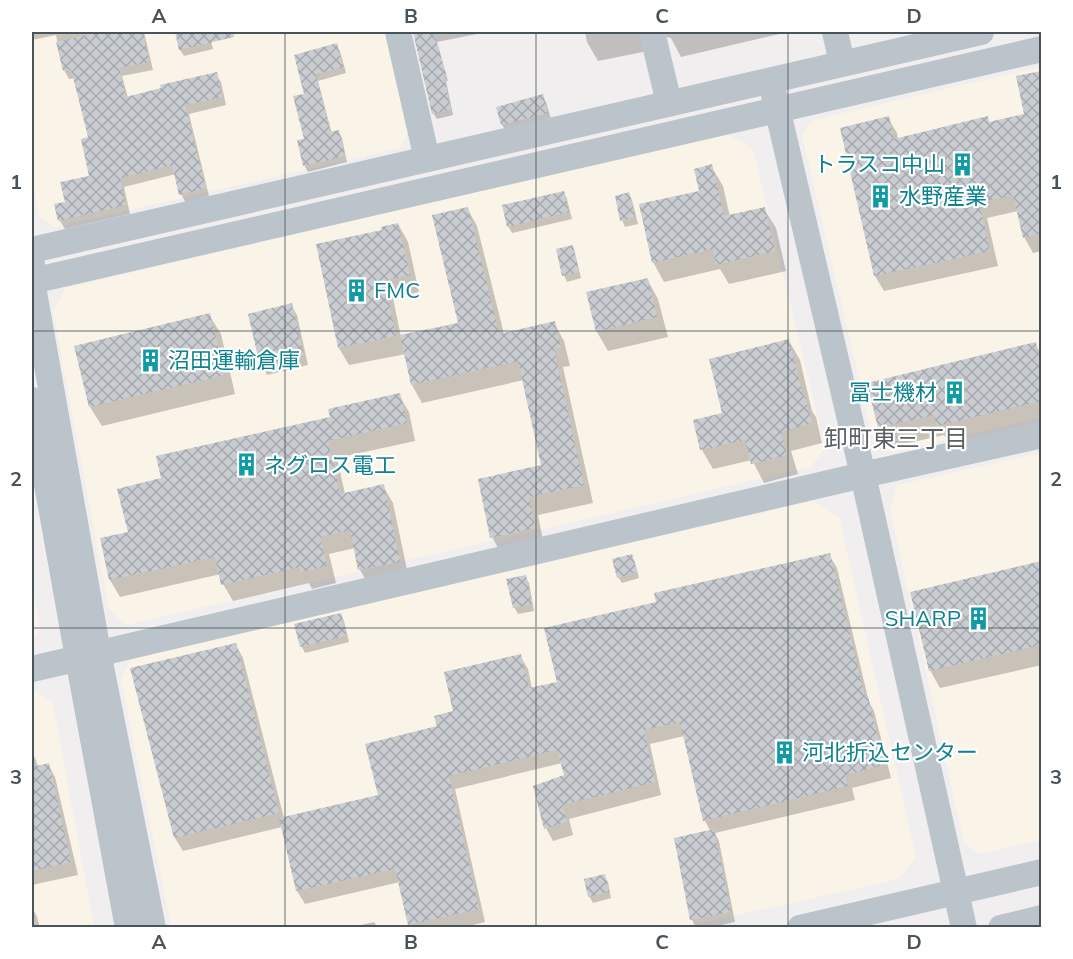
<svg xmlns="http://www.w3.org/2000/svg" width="1073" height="959" font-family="Mulish,'Noto Sans JP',sans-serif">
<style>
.commercial{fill:#faf3e8}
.shadow{fill:#0003}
.building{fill:url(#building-cross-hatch)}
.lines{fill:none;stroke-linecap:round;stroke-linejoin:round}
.minor{stroke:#bbc4ca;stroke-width:26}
.grid{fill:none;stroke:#48545a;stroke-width:1.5;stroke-opacity:0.55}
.labels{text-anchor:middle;stroke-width:4.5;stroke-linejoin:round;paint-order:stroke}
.culture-label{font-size:22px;fill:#0d838f;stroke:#fff;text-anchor:start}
.neighbourhood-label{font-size:24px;fill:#5b6063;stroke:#fff}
.neatline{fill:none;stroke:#48545a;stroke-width:2}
.grid-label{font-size:20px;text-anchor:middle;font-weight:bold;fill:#48545a}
</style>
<defs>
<pattern id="building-cross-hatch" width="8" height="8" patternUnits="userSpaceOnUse" patternTransform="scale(1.5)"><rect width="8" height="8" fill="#c9ccd1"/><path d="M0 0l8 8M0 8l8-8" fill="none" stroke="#a5a8ad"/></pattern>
</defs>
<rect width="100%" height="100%" fill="#f1eeef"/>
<g class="commercial">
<polygon points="32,32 387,32 409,130 400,148 55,227 39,216 32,176"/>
<polygon points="1041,67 1041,418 892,452 874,442 802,136 813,120"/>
<polygon points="727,133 753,149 825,448 811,467 126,625 109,609 53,311 66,288"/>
<polygon points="1041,453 1041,840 980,854 964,843 890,509 897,485"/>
<polygon points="813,501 839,517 916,857 899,879 683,927 171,927 121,680 131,658"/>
<polygon points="32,580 40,628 32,642"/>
<polygon points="32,690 53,703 94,927 32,927"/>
</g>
<g class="shadow">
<polygon points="32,32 144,32 153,70 122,76 128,98 216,74 221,82 226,105 189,114 209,196 186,203 181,194 176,174 124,187 130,214 65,229 60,221 56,206 67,203 91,177 89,138 75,78 69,79 64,70 56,35 32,40"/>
<polygon points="176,32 209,32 213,49 184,56 180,50"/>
<polygon points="415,32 487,32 437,42 448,81 446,81 453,115 437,119 433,113"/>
<polygon points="585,32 788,32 681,57 671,38 661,36 648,51 598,61 587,42"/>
<polygon points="336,45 340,51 346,73 318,81 332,134 338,132 342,138 347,162 308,172 304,165 306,95 296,56"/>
<polygon points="1042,72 1042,251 1033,253 1024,237 1018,211 987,218 998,266 884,291 875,276 841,129 888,118 897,133 898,139 987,118 990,124 1026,115 1018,77"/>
<polygon points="542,96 546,102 551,119 506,131 502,125 498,108"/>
<polygon points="711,166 723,186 730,217 764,209 776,228 786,271 729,284 720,269 664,282 653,262 701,192"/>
<polygon points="564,192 567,199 572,219 512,233 508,226"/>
<polygon points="629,194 632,200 638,224 625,227 622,220"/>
<polygon points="467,208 477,226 504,334 554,323 564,341 570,366 563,367 593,503 538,515 544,546 502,555 492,537 543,466 524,380 422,403 412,385 406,354 349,365 339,348 384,231 398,224 408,242 419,292 393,298 401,337 460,324"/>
<polygon points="572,247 575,253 581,278 567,282 564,275"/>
<polygon points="647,279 658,299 668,337 608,351 597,332"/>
<polygon points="291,305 297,315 308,365 267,375 262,365 250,315"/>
<polygon points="209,315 221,334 235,394 102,426 90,407"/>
<polygon points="789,341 800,360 812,411 816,417 822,443 791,451 798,474 764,483 752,460 713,469 702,450 724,415"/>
<polygon points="1035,344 1042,355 1042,423 950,445 944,435 891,447 879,428 869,384"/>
<polygon points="399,395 409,412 415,441 337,458 345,494 383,486 393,503 409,579 370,587 360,570 355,548 329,554 336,583 312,589 309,583 233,601 223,584 221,574 120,597 110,580 101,539 129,533 163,479"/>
<polygon points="829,555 837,568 869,702 874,711 891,778 852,788 855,800 715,833 719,841 735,922 708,928 696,928 692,920 711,832 705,821 684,736 650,744 661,795 569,819 573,835 553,841 546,828 566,776 562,763 455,789 485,922 461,928 411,928 400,882 305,904 297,891 282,827 183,851 175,838 132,669 236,645 243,658 284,818 380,796 439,727 520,656 528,669 532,689 559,683 658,603"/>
<polygon points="632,556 635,562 639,578 622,583 618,577"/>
<polygon points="1042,563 1042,665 940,688 930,670 912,593"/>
<polygon points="525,577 529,583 534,611 518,614 514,607"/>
<polygon points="341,614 344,621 349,642 305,653 302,647 296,625"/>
<polygon points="32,752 36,760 38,767 48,764 55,777 78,875 32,885"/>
<polygon points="604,876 608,882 611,898 593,903 589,896"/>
<polygon points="32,907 37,917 40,928 32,928"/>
<polygon points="374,922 378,928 348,928"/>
</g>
<g class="building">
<polygon points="100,32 143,32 149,62 119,68 126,97 161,88 160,85 217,72 222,97 185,105 206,188 179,195 172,165 120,178 126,205 58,221 54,204 65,202 60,182 89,176 81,139 88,137 71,69 63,71 56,42"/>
<polygon points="175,32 233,32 234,37 179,50"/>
<polygon points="413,32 434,32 446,75 444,76 451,110 432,114"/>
<polygon points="337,43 343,67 316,74 330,132 339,130 345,156 303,166 297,140 304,139 293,96 304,94 294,55"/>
<polygon points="1041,71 1041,233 1023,238 1013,195 979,203 990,251 874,276 840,128 889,116 894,139 988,116 989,122 1024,114 1016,76"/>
<polygon points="543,94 548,113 501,125 496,107"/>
<polygon points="712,164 724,216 765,207 775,251 716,265 713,249 652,263 639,204 699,191 694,169"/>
<polygon points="564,191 569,212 507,227 502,205"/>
<polygon points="629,192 635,217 620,221 615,196"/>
<polygon points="468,207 499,334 555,321 561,348 554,349 584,485 529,497 535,528 490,538 478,479 541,465 518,361 411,385 400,335 458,323 432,215"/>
<polygon points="398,223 410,275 384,280 396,336 338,348 316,244 382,230 381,227"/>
<polygon points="573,245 579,272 562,276 556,249"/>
<polygon points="648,278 657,317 596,332 586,292"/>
<polygon points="292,303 304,355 260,365 248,314"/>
<polygon points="210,313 225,375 89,407 74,346"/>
<polygon points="789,339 803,396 805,396 812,423 781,432 787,455 751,464 745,440 700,450 693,420 722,413 709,359"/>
<polygon points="1036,342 1041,367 1041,401 937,426 934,415 878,428 867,383"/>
<polygon points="400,393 407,423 328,441 340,494 384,484 400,562 358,570 350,530 320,537 327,566 301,572 299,567 221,585 215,557 109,580 100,538 128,532 117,489 161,478 156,456 330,417 328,409"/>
<polygon points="830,553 865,696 868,696 884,765 845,775 848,786 703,821 680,722 644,730 655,782 562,805 567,822 544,829 533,786 564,775 557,750 449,776 479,909 408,925 395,869 296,891 279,818 378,795 365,744 437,726 434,716 453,711 444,672 521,654 529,688 557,682 544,628 656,602 654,593"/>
<polygon points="632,554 637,572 617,578 612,559"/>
<polygon points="1041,561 1041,645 929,671 910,592"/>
<polygon points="526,575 532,604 513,608 506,579"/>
<polygon points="341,613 346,636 300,647 294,624"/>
<polygon points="236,643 279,813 174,838 130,668"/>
<polygon points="49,763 71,862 32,871 32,767"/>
<polygon points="714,829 731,912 690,920 674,838"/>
<polygon points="605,874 609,892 588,897 584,879"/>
</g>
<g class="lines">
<g class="minor">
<polyline points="398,32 427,159"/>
<polyline points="652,32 669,103"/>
<polyline points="835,32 842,63"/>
<polyline points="774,95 863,475 964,928"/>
<polyline points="32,250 981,32"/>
<polyline points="32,264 32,281 98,652 153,928"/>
<polyline points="32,281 1042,49"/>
<polyline points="32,400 78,658 128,928"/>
<polyline points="32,669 863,475 1042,435"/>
<polyline points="800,928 1042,872"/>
<polyline points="1001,928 1042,918"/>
</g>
</g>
<path class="grid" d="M285,32v896M536,32v896M788,32v896M32,331h1010M32,628h1010"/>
<defs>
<symbol id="building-bare" viewBox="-9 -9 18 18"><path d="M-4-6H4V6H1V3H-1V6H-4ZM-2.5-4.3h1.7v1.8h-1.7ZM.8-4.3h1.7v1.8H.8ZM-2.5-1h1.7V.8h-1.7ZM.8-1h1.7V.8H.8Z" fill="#0f9aa8" stroke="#fff" stroke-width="2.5" paint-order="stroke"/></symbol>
</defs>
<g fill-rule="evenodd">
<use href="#building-bare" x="946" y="148" width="33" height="33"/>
<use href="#building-bare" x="864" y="180" width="33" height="33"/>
<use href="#building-bare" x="340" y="274" width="33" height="33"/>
<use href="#building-bare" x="134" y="344" width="33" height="33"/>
<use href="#building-bare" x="938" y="376" width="33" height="33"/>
<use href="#building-bare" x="230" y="448" width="33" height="33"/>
<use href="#building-bare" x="962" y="602" width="33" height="33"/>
<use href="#building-bare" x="768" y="736" width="33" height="33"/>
</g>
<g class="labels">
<g class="culture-label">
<text x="945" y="172" text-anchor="end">トラスコ中山</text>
<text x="899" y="204">水野産業</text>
<text x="374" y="298">FMC</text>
<text x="168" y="368">沼田運輸倉庫</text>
<text x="937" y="400" text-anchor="end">冨士機材</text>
<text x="264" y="473">ネグロス電工</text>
<text x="961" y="626" text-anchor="end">SHARP</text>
<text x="802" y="760">河北折込センター</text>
</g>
<g class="neighbourhood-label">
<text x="896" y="447">卸町東三丁目</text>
</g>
</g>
<rect width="1073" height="959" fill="none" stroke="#ffffff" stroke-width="66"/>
<rect x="33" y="33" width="1007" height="893" class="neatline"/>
<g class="grid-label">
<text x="159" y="23">A</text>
<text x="411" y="23">B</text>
<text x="662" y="23">C</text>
<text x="914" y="23">D</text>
<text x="16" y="189">1</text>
<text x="1056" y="189">1</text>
<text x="16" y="486">2</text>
<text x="1056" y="486">2</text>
<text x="16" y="784">3</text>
<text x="1056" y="784">3</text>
<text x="159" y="949">A</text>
<text x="411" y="949">B</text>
<text x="662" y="949">C</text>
<text x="914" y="949">D</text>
</g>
</svg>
